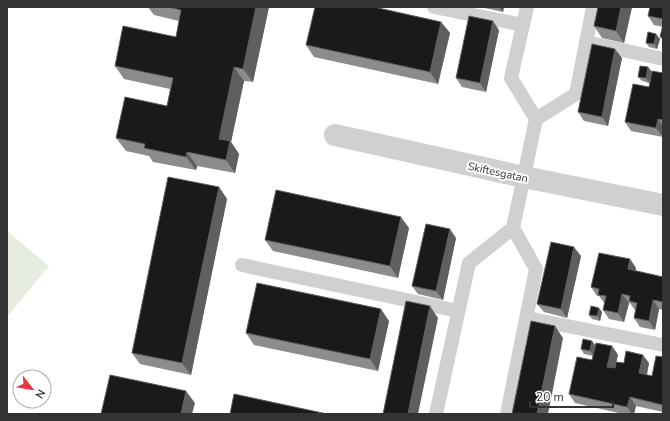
<svg xmlns="http://www.w3.org/2000/svg" width="670" height="421" font-family="'Nunito Sans',sans-serif">
<style>
.green{fill:#e6ecdf}
.lines{fill:none;stroke-linecap:round;stroke-linejoin:round}
.lane{stroke:#d0d0d0;stroke-width:14}
.street{stroke:#d0d0d0;stroke-width:22}
.wall{fill:#8c8c8c}
.shaded-wall{fill:#5f5f5f}
.building{fill:#1a1a1a;stroke:#5f5f5f}
.labels{text-anchor:middle;stroke-width:4;stroke-linejoin:round;paint-order:stroke}
.street-label{font-size:11px;fill:#333;stroke:#fff}
</style>
<rect width="100%" height="100%" fill="#fff"/>
<polygon class="green" points="7,231 49,266 7,317"/>
<g class="lines">
<g class="lane">
<polyline points="434,7 523,25"/>
<polyline points="586,42 663,59"/>
<polyline points="536,119 576,94 593,7"/>
<polyline points="242,265 458,311"/>
<polyline points="527,318 663,345"/>
<polyline points="436,414 469,263 513,228"/>
<polyline points="507,414 536,269 513,228 536,119 511,78 527,7"/>
</g>
<polyline class="street" points="335,135 524,177 663,205"/>
</g>
<g class="wall">
<polygon points="148,7 269,7 253,82 244,81 231,142 239,154 235,173 197,166 196,170 153,162 149,156 126,151 116,138 167,106 170,89 124,79 115,66 176,37 179,21 154,15"/>
<polygon points="480,7 504,7 503,12"/>
<polygon points="598,7 632,7 624,43 602,38 594,26"/>
<polygon points="663,7 663,40 660,37 663,27 654,25 648,16"/>
<polygon points="441,22 450,33 438,84 314,57 306,45"/>
<polygon points="499,30 486,92 462,87 456,78"/>
<polygon points="656,34 660,39 657,49 649,47 646,43"/>
<polygon points="622,58 608,126 584,121 578,112"/>
<polygon points="648,67 652,72 649,83 642,81 638,77"/>
<polygon points="663,73 663,137 631,131 625,122 649,87"/>
<polygon points="219,187 227,199 191,375 140,364 132,353"/>
<polygon points="409,228 398,278 273,251 265,240"/>
<polygon points="456,238 443,300 418,294 412,286"/>
<polygon points="581,256 567,318 544,312 537,304"/>
<polygon points="630,259 636,268 635,271 663,277 663,310 659,309 655,330 640,327 634,318 636,310 635,310 630,303 629,303 624,322 609,319 603,310 605,304 599,296 597,296 591,287"/>
<polygon points="602,312 600,321 592,319 589,315"/>
<polygon points="389,321 378,371 254,345 246,333"/>
<polygon points="596,346 612,346 618,355 616,362 624,363 649,363 647,375 652,376 663,357 663,412 636,406 634,414 623,414 575,403 569,394 592,360 593,356 584,354 581,349"/>
</g>
<g class="shaded-wall">
<polygon points="256,7 269,7 253,82 243,69"/>
<polygon points="499,7 504,7 503,12"/>
<polygon points="621,7 632,7 624,43 616,31"/>
<polygon points="493,21 499,30 486,92 480,83"/>
<polygon points="441,22 450,33 438,84 430,72"/>
<polygon points="656,34 660,39 657,49 654,44"/>
<polygon points="615,49 622,58 608,126 602,117"/>
<polygon points="234,67 244,81 231,142 239,154 235,173 226,160 219,139"/>
<polygon points="648,67 652,72 649,83 646,78"/>
<polygon points="658,119 663,126 663,137 656,128"/>
<polygon points="187,152 197,166 196,170 186,157"/>
<polygon points="219,187 227,199 191,375 182,363"/>
<polygon points="401,217 409,228 398,278 390,266"/>
<polygon points="450,229 456,238 443,300 436,291"/>
<polygon points="574,247 581,256 567,318 561,309"/>
<polygon points="630,259 636,268 634,278 628,269"/>
<polygon points="622,294 629,303 624,322 618,313"/>
<polygon points="653,300 659,309 655,330 649,321"/>
<polygon points="430,306 438,318 418,414 408,414"/>
<polygon points="599,308 602,312 600,321 597,316"/>
<polygon points="381,309 389,321 378,371 370,359"/>
<polygon points="555,326 563,338 548,414 537,414"/>
<polygon points="592,341 596,346 594,356 590,351"/>
<polygon points="612,346 618,355 613,376 607,367"/>
<polygon points="643,355 649,363 645,382 639,373"/>
<polygon points="186,391 195,403 192,414 181,414"/>
<polygon points="630,397 636,406 634,414 632,414 627,407"/>
</g>
<g class="building">
<polygon points="168,7 256,7 243,69 234,67 219,139 230,141 226,160 187,152 186,157 144,148 145,144 116,138 125,97 167,106 173,78 115,66 123,26 176,37 181,10"/>
<polygon points="315,7 374,7 441,22 430,72 306,45"/>
<polygon points="598,7 621,7 616,31 594,26"/>
<polygon points="650,7 663,7 663,19 648,16"/>
<polygon points="469,16 493,21 480,83 456,78"/>
<polygon points="663,25 663,37 660,37"/>
<polygon points="648,32 656,34 654,44 646,43"/>
<polygon points="592,44 615,49 602,117 578,112"/>
<polygon points="640,66 648,67 646,78 638,77"/>
<polygon points="652,71 663,73 663,120 658,119 656,128 625,122 633,84 649,87"/>
<polygon points="168,177 219,187 182,363 132,353"/>
<polygon points="276,190 401,217 390,266 265,240"/>
<polygon points="426,224 450,229 436,291 412,286"/>
<polygon points="551,242 574,247 561,309 537,304"/>
<polygon points="599,253 630,259 628,269 663,277 663,302 653,300 649,321 634,318 637,303 629,301 630,296 622,294 618,313 603,310 606,296 598,295 599,289 591,287"/>
<polygon points="257,283 381,309 370,359 246,333"/>
<polygon points="406,301 430,306 408,414 383,414"/>
<polygon points="591,306 599,308 597,316 589,315"/>
<polygon points="531,321 555,326 537,414 512,414"/>
<polygon points="583,339 592,341 590,351 581,349"/>
<polygon points="596,343 612,346 607,367 615,368 616,362 624,363 626,351 643,355 639,373 652,376 656,356 663,357 663,405 630,397 627,407 569,394 577,357 592,360"/>
<polygon points="110,375 186,391 181,414 101,414"/>
<polygon points="234,394 327,414 230,414"/>
</g>
<g class="labels">
<g class="street-label">
<text transform="translate(498 172) rotate(12)" y="4">Skiftesgatan</text>
</g>
</g>
<rect width="670" height="421" fill="none" stroke="#333333" stroke-width="16"/>
<g transform="translate(32 389) rotate(121)"><circle r="19" fill="#ffffff" stroke="#adadad"/>
<path d="M0-3L7 15L0 10L-7 15Z" fill="#e63946"/>
<text y="-6" font-size="11" font-weight="bold" text-anchor="middle" fill="#333333">N</text>
</g>
<path d="M530 401v6h83v-6" fill="none" stroke="#333333" stroke-width="2"/>
<text x="536" y="401" font-size="12" fill="#333333" stroke="#ffffff" stroke-width="3" paint-order="stroke">20 m</text>
</svg>
